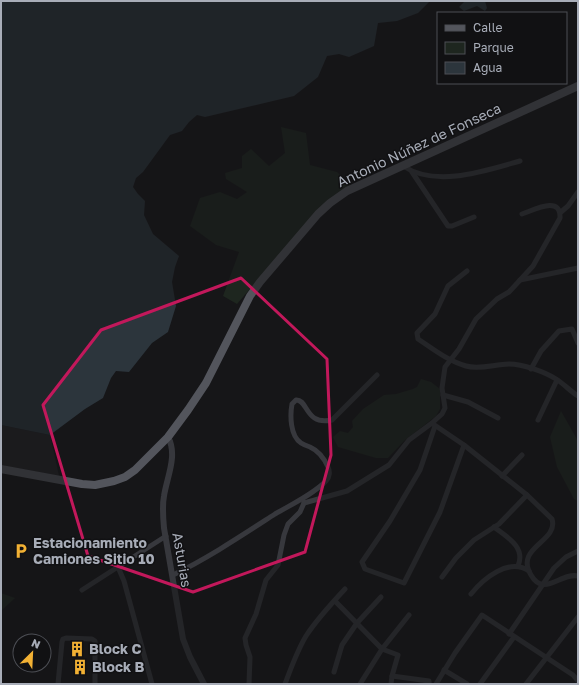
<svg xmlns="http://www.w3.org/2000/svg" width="579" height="685" font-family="'Golos Text',sans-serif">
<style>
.built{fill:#222225}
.green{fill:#1e261f}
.water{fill:#2c353c}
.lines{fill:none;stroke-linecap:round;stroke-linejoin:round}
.minor{stroke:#37383d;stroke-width:5}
.tertiary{stroke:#37383d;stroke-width:6}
.primary{stroke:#53555c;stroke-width:8}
.marked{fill:none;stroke:#c2185b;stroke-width:3;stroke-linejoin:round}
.labels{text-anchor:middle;stroke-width:3;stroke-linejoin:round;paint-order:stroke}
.street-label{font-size:14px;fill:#a8adb8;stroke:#111113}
.poi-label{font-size:14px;font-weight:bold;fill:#a8adb8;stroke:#111113;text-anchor:start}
</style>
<rect width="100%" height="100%" fill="#161618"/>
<polygon class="built" points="1,425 50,435 59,476 1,465"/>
<g class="green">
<polygon points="281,127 306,133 310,165 337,172 350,185 270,266 237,304 223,296 239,252 216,245 190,226 200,198 220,192 237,199 247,192 226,179 225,173 242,168 242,156 251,149 269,166 285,153"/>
<polygon points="421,379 431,382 440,389 440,409 436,416 404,441 388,458 376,458 338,447 333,437 340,431 348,433 353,427 352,421 363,409 384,395 396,394 413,389 417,387"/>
<polygon points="561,411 578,441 578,501 574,499 557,467 550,437"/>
<polygon points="1,593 15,598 1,611"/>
</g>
<g class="water">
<polygon points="1,1 430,1 418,13 397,21 378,23 374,46 349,57 339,54 327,56 318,77 294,96 205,117 197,115 189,122 182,131 170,135 143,172 136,178 133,187 138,194 145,201 144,215 153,234 179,256 175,267 172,282 176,306 168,332 152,343 129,372 116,371 111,378 103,398 85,409 50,435 1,425"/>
<polygon points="465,1 485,1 487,8 485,11 477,6 464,11 459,7"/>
</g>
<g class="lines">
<g class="minor">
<path d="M403,166c33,22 82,5 117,-5"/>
<polyline points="412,172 448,226 452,226 474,217"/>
<polyline points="561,212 568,206 578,192"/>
<path d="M467,271l-19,15 -13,28 -18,19 1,6c15,10 30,22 48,27 14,4 29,-2 43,-2 14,0 36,8 47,15 8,5 14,12 22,17"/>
<polyline points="520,280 578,268"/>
<polyline points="531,369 541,351 559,331 572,329 578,343"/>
<polyline points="443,395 468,402 498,418"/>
<polyline points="538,420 557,380"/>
<path d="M433,424l31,21 63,50 25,24c7,23 -38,28 -21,56 13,23 30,-3 47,1"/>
<polyline points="435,426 420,470 390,521 362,562 365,569 404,583 440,512 464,445"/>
<polyline points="502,476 522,455"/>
<path d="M304,503l43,-12 42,-26 20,-25 23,-17 10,-9 3,-6 -3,-20 3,-21 14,-18 17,-30 21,-20 12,-7 24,-26 27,-48c1,-23 -26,-8 -38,-4"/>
<path d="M494,527c13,10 32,20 24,39"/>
<polyline points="118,567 124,581 152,684"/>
<path d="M173,575c35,-17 68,-39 102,-61 17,-10 37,-19 51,-33 4,-4 4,-10 2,-14 -4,-9 -9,-16 -18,-20 -3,-1 -6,-2 -9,-4 -11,-7 -11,-28 -9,-39l4,-4c12,-1 9,26 36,20l45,-45"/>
<polyline points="442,577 456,558 474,540 499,524 527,495"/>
<polyline points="82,590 166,536"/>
<path d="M471,594c12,-15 38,-37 58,-23"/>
<polyline points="335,601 382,649 398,655 392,676 391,684"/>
<polyline points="509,634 554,568 566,557 578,551"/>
<polyline points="444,670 467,684"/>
<polyline points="334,672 342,645 357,623 381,597"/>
<polyline points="392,676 429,681 429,684"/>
<polyline points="58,684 62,642 63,639 66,638 92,639 95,641 95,684"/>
<polyline points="249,684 250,657 246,645 245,638 256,614 266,580 278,565 284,535 288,524 300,512 304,503 304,502"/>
<path d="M285,684c6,-16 12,-33 21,-48 11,-17 25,-32 39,-47"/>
<polyline points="360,684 382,649 409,615"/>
<polyline points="436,684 455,653 482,615 573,675 578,681"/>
<polyline points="480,684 514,637"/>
<polyline points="526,684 578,617"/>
</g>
<path class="tertiary" d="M168,437c10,18 -1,40 -4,59 -2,10 -1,21 0,32l19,111 7,18 14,27"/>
<polyline class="primary" points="1,469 82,484 95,485 114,481 125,477 135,470 168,437 188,410 206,383 250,296 260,282 318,214 330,203 347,191 578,86"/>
</g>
<path d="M0 0H579V685H0ZM241,278l86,81 4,96 -26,97 -112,40 -105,-36 -45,-151 58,-75z" fill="#161618" fill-opacity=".55" fill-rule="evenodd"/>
<path class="marked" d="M241,278l86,81 4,96 -26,97 -112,40 -105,-36 -45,-151 58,-75z"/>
<defs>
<symbol id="parking-bare" viewBox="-9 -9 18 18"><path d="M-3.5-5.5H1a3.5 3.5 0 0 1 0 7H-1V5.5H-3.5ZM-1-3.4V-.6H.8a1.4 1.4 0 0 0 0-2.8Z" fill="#f2b134" stroke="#111113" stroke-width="2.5" paint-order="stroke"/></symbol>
<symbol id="building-bare" viewBox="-9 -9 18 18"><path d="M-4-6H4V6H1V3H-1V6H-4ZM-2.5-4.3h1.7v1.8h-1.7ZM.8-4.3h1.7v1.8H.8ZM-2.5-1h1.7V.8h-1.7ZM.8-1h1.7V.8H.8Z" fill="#f2b134" stroke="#111113" stroke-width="2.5" paint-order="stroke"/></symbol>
</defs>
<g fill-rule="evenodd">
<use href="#parking-bare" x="10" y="540" width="22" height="22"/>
<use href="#building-bare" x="66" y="638" width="22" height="22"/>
<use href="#building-bare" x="69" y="656" width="22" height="22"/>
</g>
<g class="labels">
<g class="street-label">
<text transform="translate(419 145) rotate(-25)" y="5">Antonio Núñez de Fonseca</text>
<text transform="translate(182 560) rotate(80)" y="5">Asturias</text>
</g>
<g class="poi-label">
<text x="33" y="548">Estacionamiento<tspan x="33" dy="16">Camiones Sitio 10</tspan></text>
<text x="89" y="654">Block C</text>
<text x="92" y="672">Block B</text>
</g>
</g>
<rect width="579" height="685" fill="none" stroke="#a8adb8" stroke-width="4"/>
<rect x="437" y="12" width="130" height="72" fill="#111113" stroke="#4d4f55"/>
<rect x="445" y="25" width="20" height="6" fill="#53555c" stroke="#4d4f55"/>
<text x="473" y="32" font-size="12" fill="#a8adb8">Calle</text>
<rect x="445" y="42" width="20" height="12" fill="#1e261f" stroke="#4d4f55"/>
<text x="473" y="52" font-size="12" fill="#a8adb8">Parque</text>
<rect x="445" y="62" width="20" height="12" fill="#2c353c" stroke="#4d4f55"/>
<text x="473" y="72" font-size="12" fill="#a8adb8">Agua</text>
<g transform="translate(32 653) rotate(24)"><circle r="19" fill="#111113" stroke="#4d4f55"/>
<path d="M0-3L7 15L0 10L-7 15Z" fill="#f2b134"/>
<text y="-6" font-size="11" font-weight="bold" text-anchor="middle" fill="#a8adb8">N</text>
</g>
</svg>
